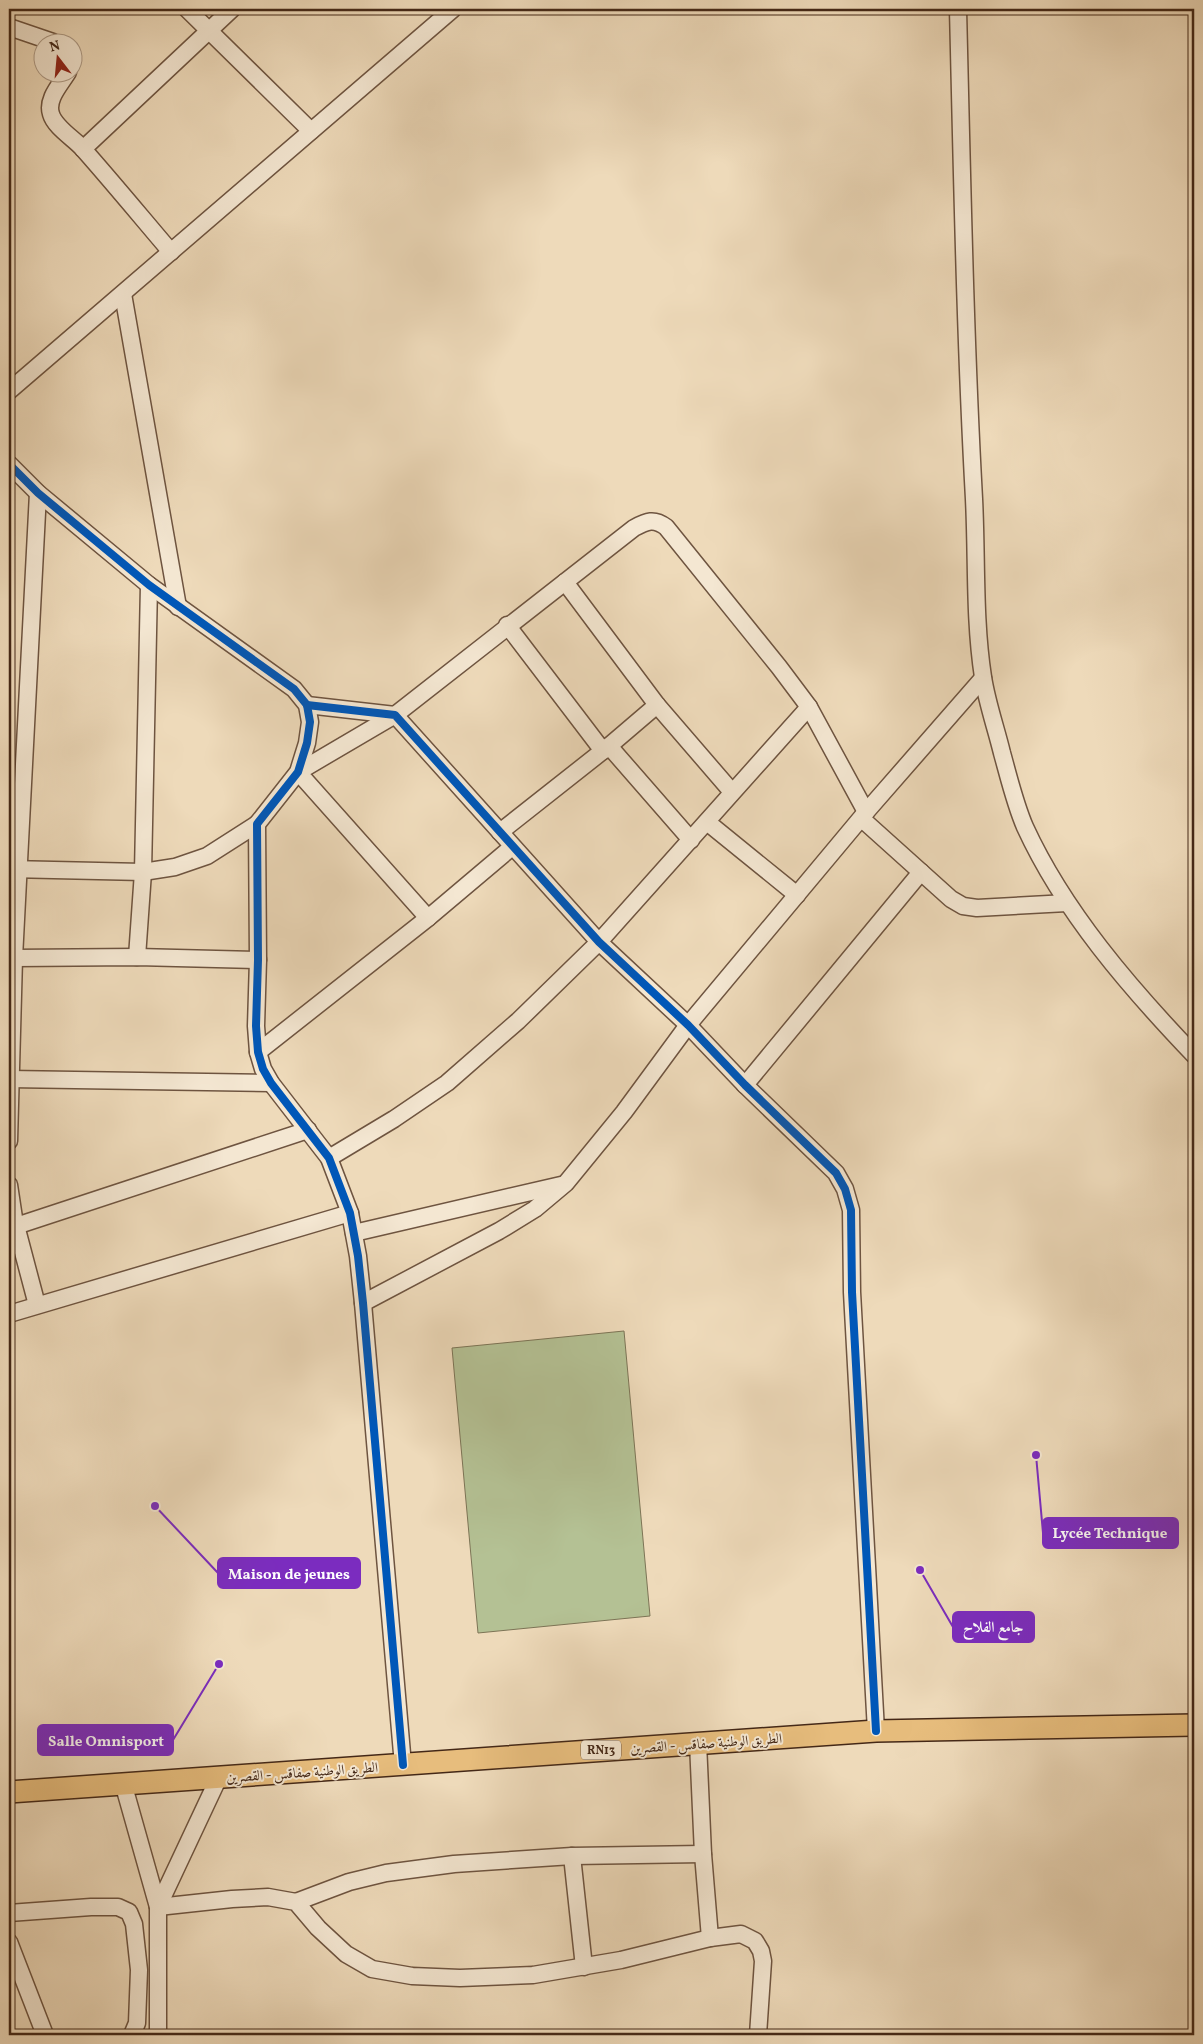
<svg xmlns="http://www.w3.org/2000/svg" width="1203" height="2044" font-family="Vollkorn,Amiri,serif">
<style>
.green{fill:#b4c194;stroke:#7c7456}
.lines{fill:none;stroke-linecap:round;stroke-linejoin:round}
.minor-casing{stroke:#6e5440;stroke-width:19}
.major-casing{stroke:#442817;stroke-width:24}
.minor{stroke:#f4e7d2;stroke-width:16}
.major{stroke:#e7bd7d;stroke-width:21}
.cycleway-casing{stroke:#f4e7d2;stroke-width:11}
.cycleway{stroke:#0057b8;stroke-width:8}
.labels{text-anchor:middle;stroke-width:4;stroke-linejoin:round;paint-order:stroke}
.shield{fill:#f4e7d2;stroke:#79614f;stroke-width:1}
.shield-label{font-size:12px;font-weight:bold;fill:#442817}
.street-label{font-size:14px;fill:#442817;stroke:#f4e7d2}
.leader{fill:none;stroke:#7b2cbf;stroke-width:2}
.callout-dot{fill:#7b2cbf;stroke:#f4e7d2;stroke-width:2}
.callout{fill:#7b2cbf;stroke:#7b2cbf;stroke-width:2}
.callout-label{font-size:15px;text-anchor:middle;font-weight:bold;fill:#fff}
</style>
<rect width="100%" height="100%" fill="#eedaba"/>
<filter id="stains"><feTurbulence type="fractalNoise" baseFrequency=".004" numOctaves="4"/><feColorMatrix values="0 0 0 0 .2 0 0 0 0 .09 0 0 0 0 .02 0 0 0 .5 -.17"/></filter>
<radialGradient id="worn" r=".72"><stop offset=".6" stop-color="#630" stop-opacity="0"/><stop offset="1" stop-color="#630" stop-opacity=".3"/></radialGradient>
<polygon class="green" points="624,1331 650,1616 478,1633 452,1348"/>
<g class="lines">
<defs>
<g id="minor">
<polyline points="187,9 311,131"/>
<path d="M958,9c4,163 7,327 16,490 3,59 0,120 9,178 4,26 13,51 19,76 7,25 13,51 23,74 39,85 105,161 169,228"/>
<polyline points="9,27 53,42"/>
<path d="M68,72c-7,12 -22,27 -17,42 4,14 24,25 33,36 30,34 58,68 87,102"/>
<polyline points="83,149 232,9"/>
<polyline points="123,294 178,607"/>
<polyline points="9,391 453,9"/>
<polyline points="9,464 38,493 149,585 294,689 307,705 310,722 307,743 298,772 257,824 258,960 256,1026 258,1052 263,1069 271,1083 329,1158 350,1213 358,1256 363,1303 403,1765"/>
<polyline points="565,582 657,705 732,792"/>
<polyline points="507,625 603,751"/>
<polyline points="307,705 395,715 599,942 688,1025 745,1085 836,1173 845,1189 851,1210 852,1292 876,1731"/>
<polyline points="609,746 691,840"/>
<polyline points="862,819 951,899 963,906 977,908 1067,903"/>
<polyline points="707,822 797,895"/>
<polyline points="500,832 609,746 657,705"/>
<polyline points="9,869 143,872 175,867 207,856 257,824"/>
<path d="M428,918l-130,-146 97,-57 239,-187c13,-7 20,-10 32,-1l113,140 30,40 57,105"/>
<polyline points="137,957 143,872 149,585"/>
<polyline points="14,958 137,957 258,960"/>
<polyline points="258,1052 428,918 512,847"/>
<polyline points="9,1079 271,1083"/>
<polyline points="745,1085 921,872"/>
<polyline points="9,1141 14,958 38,493"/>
<polyline points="329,1158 394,1119 447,1083 518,1021 599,942 809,707"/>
<polyline points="9,1185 14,1218 37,1305"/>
<polyline points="16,1226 308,1130"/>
<polyline points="354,1233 561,1185"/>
<polyline points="363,1303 499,1231 535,1209 566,1183 624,1112 688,1025 866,812 983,678"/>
<polyline points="9,1314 350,1213"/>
<polyline points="698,1743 703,1854 710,1938"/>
<polyline points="123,1783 158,1907 158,2035"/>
<polyline points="572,1856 584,1967"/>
<polyline points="296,1902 349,1882 386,1873 454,1864 572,1856 703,1854"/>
<polyline points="158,1907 232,1899 268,1897 296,1902 318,1928 346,1954 372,1969 412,1976 460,1978 533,1975 621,1960 710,1938 741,1934 755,1941 761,1951 763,1961 758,2035"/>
<polyline points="158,1907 219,1777"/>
<polyline points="9,1913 91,1907 118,1907 129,1912 134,1924 139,1970 137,2023 132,2035"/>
<polyline points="9,1942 45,2035"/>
</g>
<polyline id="major" points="9,1792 876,1731 1194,1725"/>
</defs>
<use href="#minor" class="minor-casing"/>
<use href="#major" class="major-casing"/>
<use href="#minor" class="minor"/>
<use href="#major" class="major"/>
<defs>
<g id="cycleway">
<polyline points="9,464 38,493 149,585 294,689 307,705 310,722 307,743 298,772 257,824 258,960 256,1026 258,1052 263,1069 271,1083 329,1158 350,1213 358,1256 363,1303 403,1765"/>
<polyline points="307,705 395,715 599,942 688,1025 745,1085 836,1173 845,1189 851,1210 852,1292 876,1731"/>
</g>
</defs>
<use href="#cycleway" class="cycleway-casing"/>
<use href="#cycleway" class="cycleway"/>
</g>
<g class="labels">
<rect class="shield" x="581" y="1740.5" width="40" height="19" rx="4"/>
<g class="shield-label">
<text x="601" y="1754">RN13</text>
</g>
<g class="street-label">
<text transform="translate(706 1743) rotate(-4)" y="5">الطريق الوطنية صفاقس - القصرين</text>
<text transform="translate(302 1772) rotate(-4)" y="5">الطريق الوطنية صفاقس - القصرين</text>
</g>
</g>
<path class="leader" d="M1036 1455L1043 1533M155 1506L218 1573M920 1570L953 1627M219 1664L173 1740"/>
<g class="callout-dot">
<circle cx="1036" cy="1455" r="5"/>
<circle cx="155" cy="1506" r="5"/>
<circle cx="920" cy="1570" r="5"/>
<circle cx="219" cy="1664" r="5"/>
</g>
<g class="callout">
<rect x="1043" y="1518" width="135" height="30" rx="5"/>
<rect x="218" y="1558" width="142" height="30" rx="5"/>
<rect x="953" y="1612" width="81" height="30" rx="5"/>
<rect x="38" y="1725" width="135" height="30" rx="5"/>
</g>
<g class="callout-label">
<text x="1110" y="1538">Lycée Technique</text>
<text x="289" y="1579">Maison de jeunes</text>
<text x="993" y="1632">جامع الفلاح</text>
<text x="106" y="1746">Salle Omnisport</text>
</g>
<rect width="1203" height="2044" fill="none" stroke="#eedaba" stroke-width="30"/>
<rect x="10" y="10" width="1183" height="2024" fill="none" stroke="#442817" stroke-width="2.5"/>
<rect x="15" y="15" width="1173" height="2014" fill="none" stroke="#442817"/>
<g transform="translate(58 58) rotate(344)"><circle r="24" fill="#f4e7d2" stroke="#ae9b87"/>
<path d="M0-4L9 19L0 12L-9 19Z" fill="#8f2418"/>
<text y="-8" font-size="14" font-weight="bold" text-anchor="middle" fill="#442817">N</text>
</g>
<rect width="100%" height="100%" filter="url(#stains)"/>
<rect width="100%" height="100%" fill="url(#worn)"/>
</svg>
